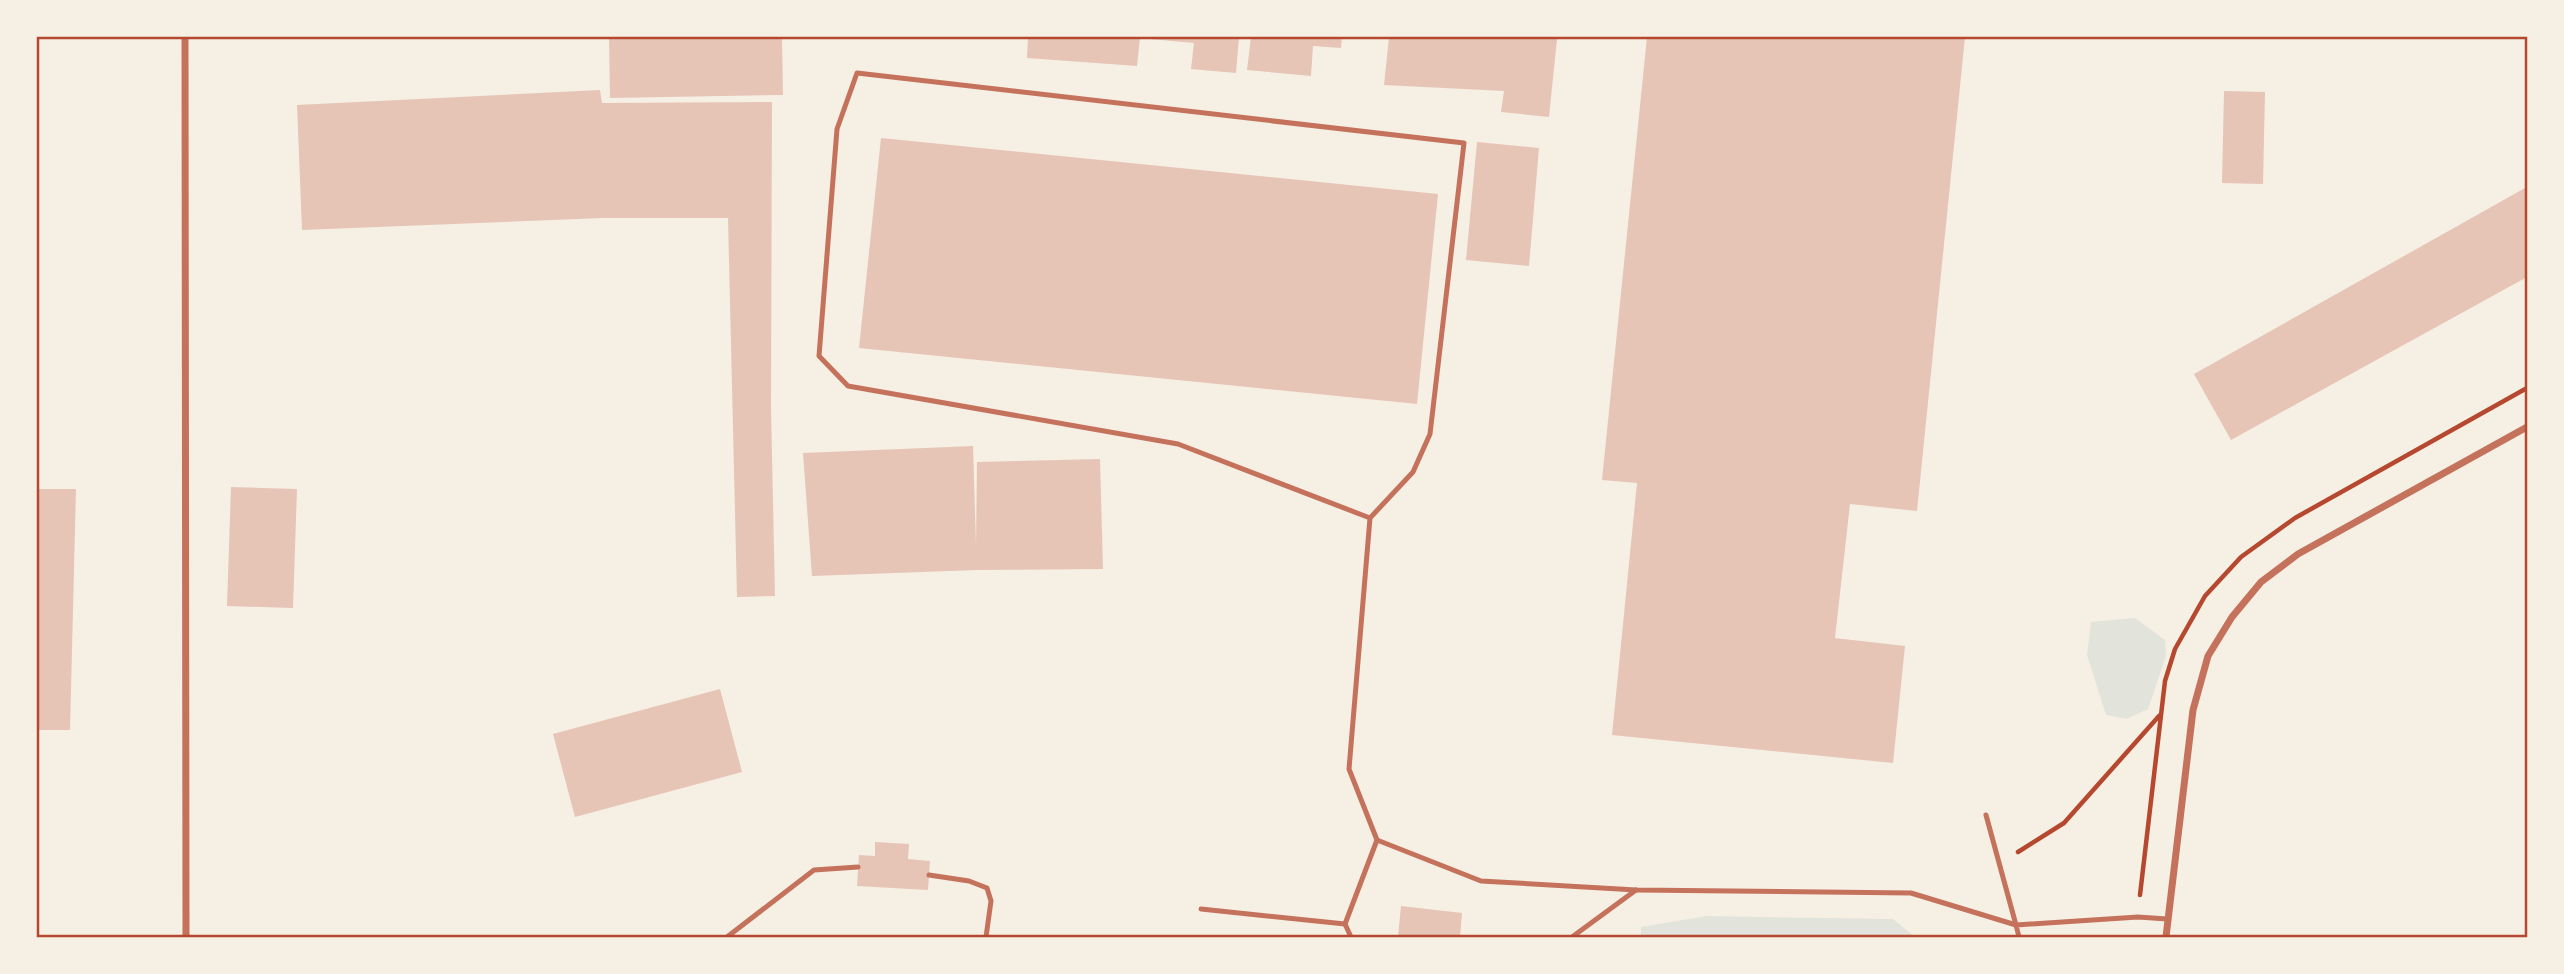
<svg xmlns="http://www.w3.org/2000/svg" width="2564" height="974" font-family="Quicksand,sans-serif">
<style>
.green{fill:#e2e4dc}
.building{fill:#e6c5b7}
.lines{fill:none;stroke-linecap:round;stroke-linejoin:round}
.path{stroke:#b5482f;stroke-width:4.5}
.service{stroke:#c5725c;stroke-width:5}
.minor{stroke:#c5725c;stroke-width:7}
.neatline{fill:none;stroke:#b5482f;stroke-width:2.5}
</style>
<rect width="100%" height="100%" fill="#f6efe4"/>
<g class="green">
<polygon points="2135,618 2165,640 2166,656 2148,709 2127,719 2106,715 2087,655 2091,622"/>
<polygon points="1707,916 1893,919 1915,937 1641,937 1641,927"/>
</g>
<g class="building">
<polygon points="609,37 782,37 783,95 610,98"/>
<polygon points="1028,37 1140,37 1137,66 1027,58"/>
<polygon points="1150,37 1239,37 1236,73 1191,69 1194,43 1150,39"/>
<polygon points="1251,37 1342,37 1341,48 1313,46 1311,76 1247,70"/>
<polygon points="1389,37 1554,37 1557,39 1549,117 1501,112 1504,91 1384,85"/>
<polygon points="1647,37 1965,37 1917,511 1850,504 1835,638 1905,646 1893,763 1612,735 1637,483 1602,480"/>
<polygon points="600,90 602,103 772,102 771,408 775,596 737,597 728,218 603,218 302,230 297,105"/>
<polygon points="2224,91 2265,92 2263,184 2222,183"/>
<polygon points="881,138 1438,194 1417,404 859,348"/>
<polygon points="1477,142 1539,148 1529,266 1466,260"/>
<polygon points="2525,188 2527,193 2527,277 2231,440 2194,374"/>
<polygon points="973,446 976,545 977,462 1100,459 1103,569 977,570 812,576 803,453"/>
<polygon points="231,487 297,489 293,608 227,606"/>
<polygon points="37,489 76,489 70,730 37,730"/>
<polygon points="720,689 742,772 575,817 553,734"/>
<polygon points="875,842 909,844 908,859 930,861 928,890 857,886 859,855 875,856"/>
<polygon points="1401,906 1462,913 1460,937 1398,937"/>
</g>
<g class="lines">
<g class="path">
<polyline points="2018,852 2064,823 2159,716"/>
<polyline points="2140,895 2165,681 2175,649 2205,596 2241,557 2295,518 2527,388"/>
</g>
<g class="service">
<polyline points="1370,518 1178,444 848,386 819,356 837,129 857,73 1464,143 1430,434 1413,472 1370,518 1349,769 1377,840 1481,881 1636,890 1911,893 2016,925"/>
<polyline points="1986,815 2016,925"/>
<polyline points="929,875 969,881 987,888 991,901 986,937"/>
<polyline points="1201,909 1345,924"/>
<polyline points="727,937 814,870 858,867"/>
<polyline points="1351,937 1345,924 1377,840"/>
<polyline points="1572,937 1636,890"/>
<polyline points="2019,937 2016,925 2138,917 2167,919"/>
</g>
<g class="minor">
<polyline points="185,37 186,937"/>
<polyline points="2166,937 2193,710 2208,656 2232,617 2261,582 2298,554 2527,427"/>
</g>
</g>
<rect width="2564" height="974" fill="none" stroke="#f6efe4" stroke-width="77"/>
<rect x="38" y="38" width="2488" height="898" class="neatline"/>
</svg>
